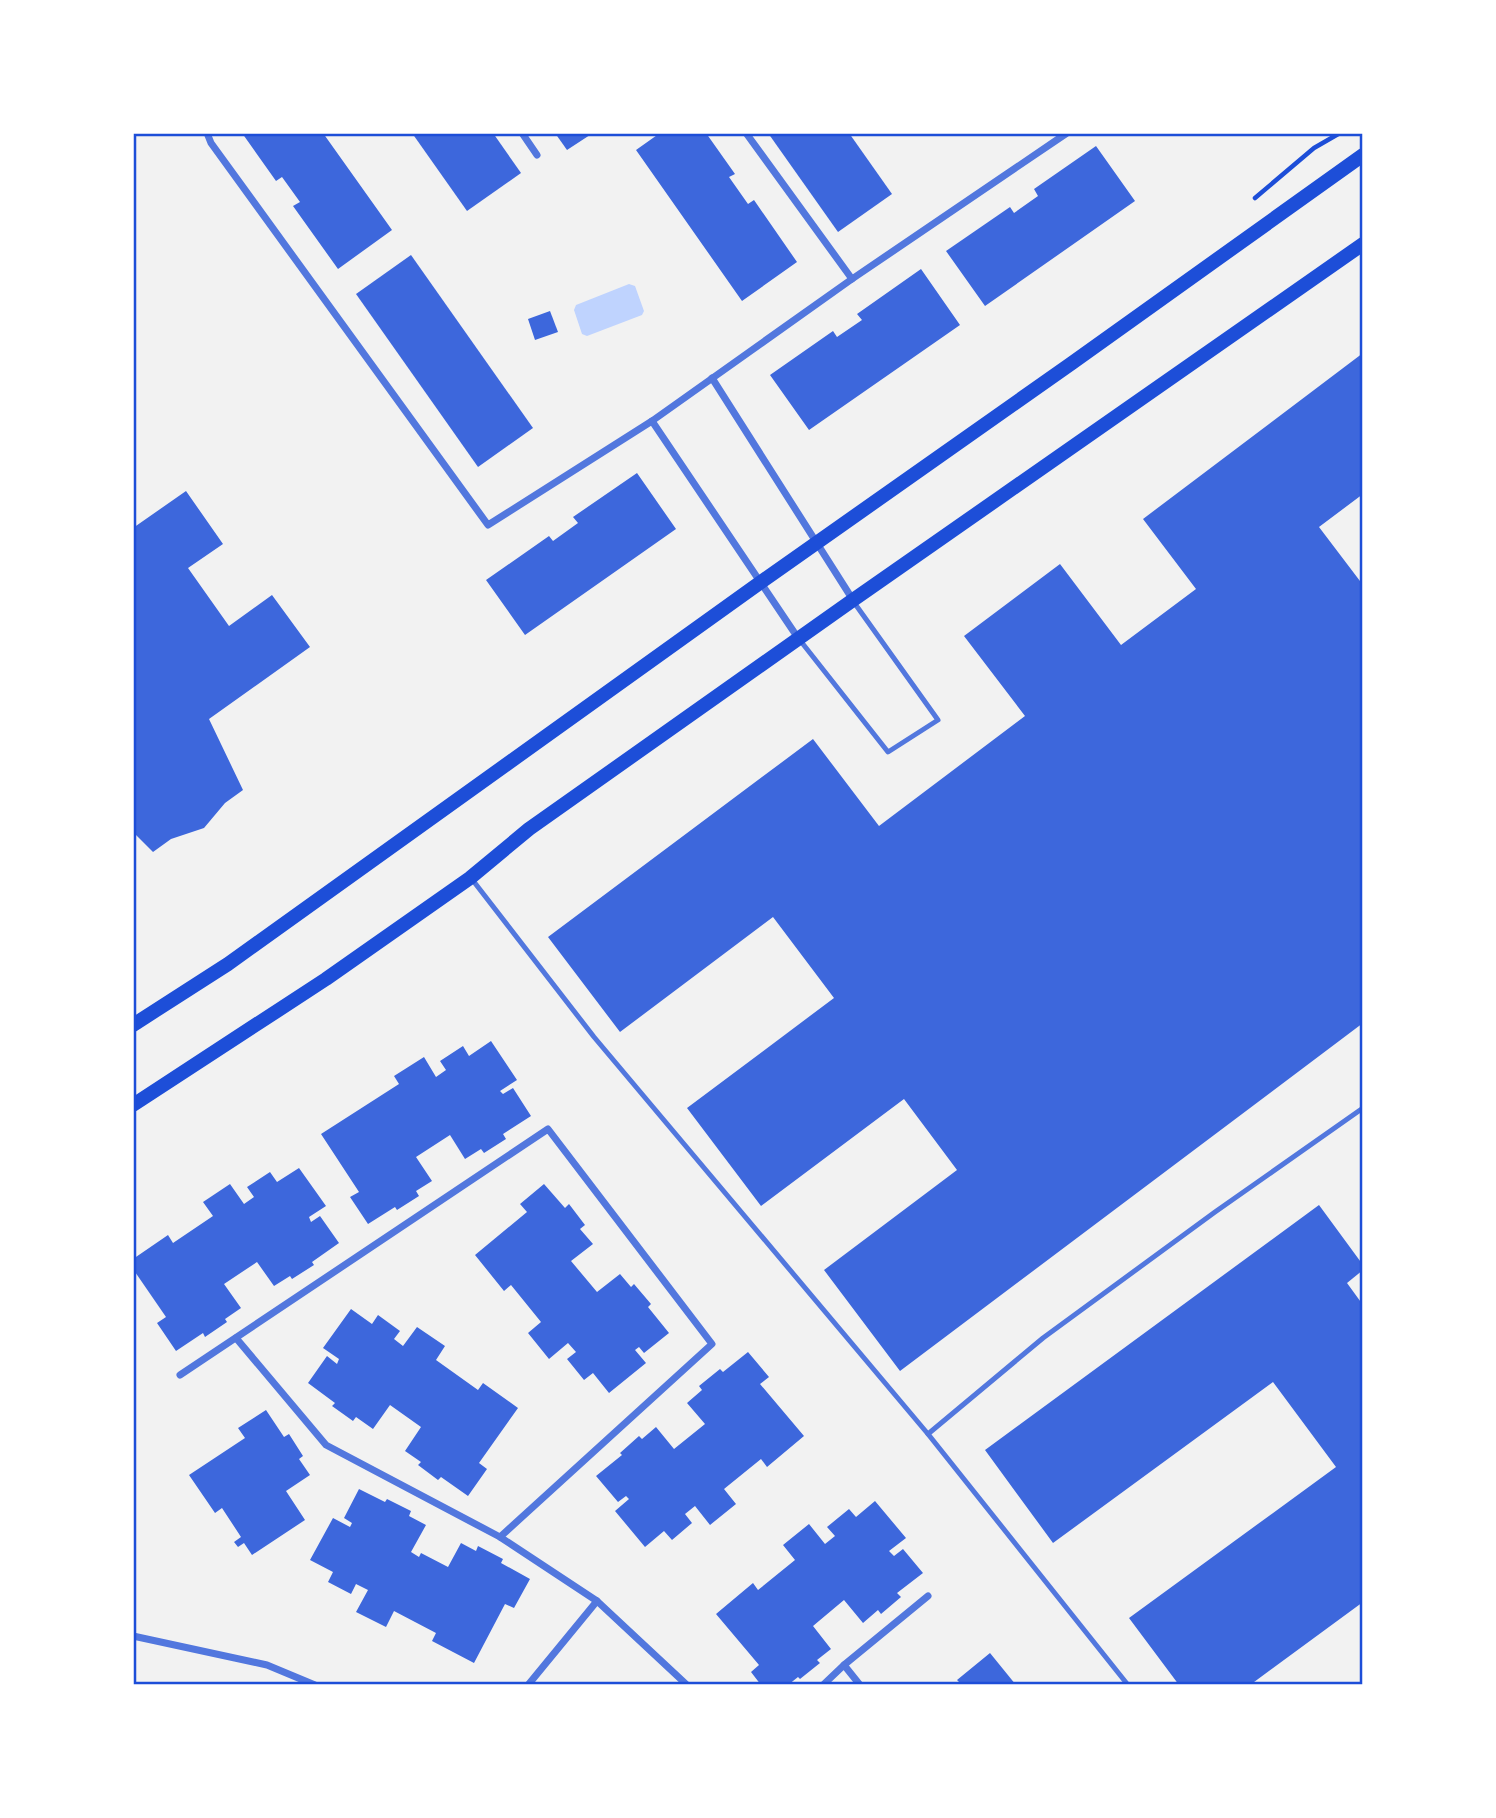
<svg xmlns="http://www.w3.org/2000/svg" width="1496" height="1818" font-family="Commissioner,sans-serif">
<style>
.water{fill:#bfd3fe}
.building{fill:#3d67dc}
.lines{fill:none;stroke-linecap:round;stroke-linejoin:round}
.path{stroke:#1d4ed8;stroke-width:4.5}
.service{stroke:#5277de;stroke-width:5}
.minor{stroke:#5277de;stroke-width:7}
.secondary{stroke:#1d4ed8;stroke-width:14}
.neatline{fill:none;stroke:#1d4ed8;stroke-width:2.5}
</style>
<rect width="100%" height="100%" fill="#f2f2f2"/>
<polygon class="water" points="629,284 635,286 644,311 642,315 587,336 582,334 574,310 576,305"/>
<g class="building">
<polygon points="242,133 323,133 392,230 338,269 293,206 300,202 282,177 276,181"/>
<polygon points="412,133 493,133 521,173 467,211"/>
<polygon points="555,133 593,133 567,150"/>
<polygon points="660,133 706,133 735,174 729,177 748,204 754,200 797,262 742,301 636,150"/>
<polygon points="768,133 849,133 892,194 838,232"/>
<polygon points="1096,146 1135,201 985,306 946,251 1010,207 1014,213 1038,196 1034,189"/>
<polygon points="411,255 533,428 478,467 356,294"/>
<polygon points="921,269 960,325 809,430 770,375 833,331 837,337 862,320 857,314"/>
<polygon points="550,311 558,332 535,340 528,319"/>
<polygon points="1363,353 1363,494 1319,527 1363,585 1363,1023 900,1371 824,1270 957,1170 904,1099 761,1206 687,1108 834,998 773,917 620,1032 548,937 813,739 879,826 1025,716 964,636 1060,564 1121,645 1196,589 1143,519"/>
<polygon points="637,473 676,529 525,635 486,580 549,536 553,541 578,523 573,517"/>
<polygon points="186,491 223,544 188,568 229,626 272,595 310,647 209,719 243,790 225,803 204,828 171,839 153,852 133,832 133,528"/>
<polygon points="491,1041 517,1080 500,1091 503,1094 513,1088 531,1116 503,1134 506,1139 484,1153 481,1149 465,1159 450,1135 416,1157 432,1181 416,1191 419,1196 397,1210 395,1207 368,1224 350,1197 359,1192 321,1134 399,1084 394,1076 424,1057 436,1077 446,1070 440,1061 463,1046 469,1056"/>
<polygon points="299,1168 326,1206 309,1217 311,1222 320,1216 339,1243 312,1262 314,1265 292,1279 290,1276 274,1286 257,1262 224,1284 241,1308 225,1319 227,1322 205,1337 203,1333 176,1351 157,1323 166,1317 133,1269 133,1259 168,1235 173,1243 213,1216 203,1202 230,1184 244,1204 254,1197 247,1187 270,1172 277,1182"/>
<polygon points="544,1184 565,1208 569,1204 585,1225 580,1229 593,1244 571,1261 597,1292 620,1274 631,1287 634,1284 651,1304 648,1307 669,1333 644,1353 639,1347 635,1350 646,1363 609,1393 593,1373 584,1380 567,1359 576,1352 568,1343 549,1359 528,1333 541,1322 511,1285 504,1291 475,1255 527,1212 520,1204"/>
<polygon points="1319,1205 1363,1265 1363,1270 1347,1283 1363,1305 1363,1602 1250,1685 1179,1685 1129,1618 1336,1467 1273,1382 1053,1543 985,1450"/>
<polygon points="351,1309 372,1324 378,1315 400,1331 394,1339 403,1346 417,1327 445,1346 436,1360 478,1390 483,1383 518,1408 479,1463 487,1469 468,1496 441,1477 438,1480 418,1465 421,1462 405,1451 421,1427 390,1405 373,1429 356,1417 353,1421 332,1406 335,1403 308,1383 327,1356 337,1364 339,1359 323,1348"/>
<polygon points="748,1352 769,1377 760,1384 804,1436 767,1467 761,1459 724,1489 736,1504 710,1525 695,1506 685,1514 692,1523 672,1540 664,1531 645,1547 615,1511 629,1499 626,1496 618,1502 596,1476 622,1455 620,1453 639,1436 642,1439 656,1427 674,1449 705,1424 687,1403 702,1390 699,1386 720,1369 723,1372"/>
<polygon points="266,1410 284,1437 289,1434 303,1456 299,1459 310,1475 286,1491 305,1520 252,1555 244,1543 238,1547 234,1542 241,1537 222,1508 215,1513 189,1475 245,1438 238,1428"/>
<polygon points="359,1489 385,1502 387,1499 411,1511 409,1516 426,1525 411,1552 419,1557 421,1553 448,1567 461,1543 476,1551 478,1546 503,1559 501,1563 530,1579 514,1608 505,1604 474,1663 432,1641 436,1633 394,1611 386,1627 356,1612 368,1590 356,1584 351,1594 328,1582 333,1572 310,1560 333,1518 350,1527 352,1523 344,1518"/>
<polygon points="875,1501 906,1538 889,1551 894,1556 903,1549 923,1573 897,1593 901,1597 881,1614 878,1610 863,1623 844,1600 813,1626 831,1649 817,1660 820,1663 800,1679 798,1677 788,1685 761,1685 751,1672 759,1665 716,1614 753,1583 758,1590 795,1560 783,1545 809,1524 825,1544 835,1536 827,1527 849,1509 856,1517"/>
<polygon points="990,1653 1016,1685 956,1685 959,1682 957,1680"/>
</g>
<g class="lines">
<polyline class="path" points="1255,198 1314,148 1340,133"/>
<g class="service">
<polyline points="799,639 888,752 938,720 853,601"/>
<polyline points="471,878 594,1037 928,1434 1043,1338 1215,1212 1363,1108"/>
<polyline points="928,1434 1128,1685"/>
</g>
<g class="minor">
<polyline points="207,133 211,143 488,525 652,421 852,279 1067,133"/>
<polyline points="522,133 537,155"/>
<polyline points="746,133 852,279"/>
<polyline points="712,378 853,600"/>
<polyline points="652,421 798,638"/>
<polyline points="236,1338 326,1445 500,1537 597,1601 687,1685"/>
<polyline points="180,1375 548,1129 712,1344 500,1537"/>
<polyline points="133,1636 267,1665 315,1685"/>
<polyline points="844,1665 860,1685"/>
<polyline points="528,1685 597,1601"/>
<polyline points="823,1685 844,1665 928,1596"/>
</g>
<g class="secondary">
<polyline points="133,1025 228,964 761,582 1072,363 1363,155"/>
<polyline points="133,1105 326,979 470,878 529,829 853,600 1363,244"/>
</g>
</g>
<rect width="1496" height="1818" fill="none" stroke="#ffffff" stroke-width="270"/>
<rect x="135" y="135" width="1226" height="1548" class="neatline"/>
</svg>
